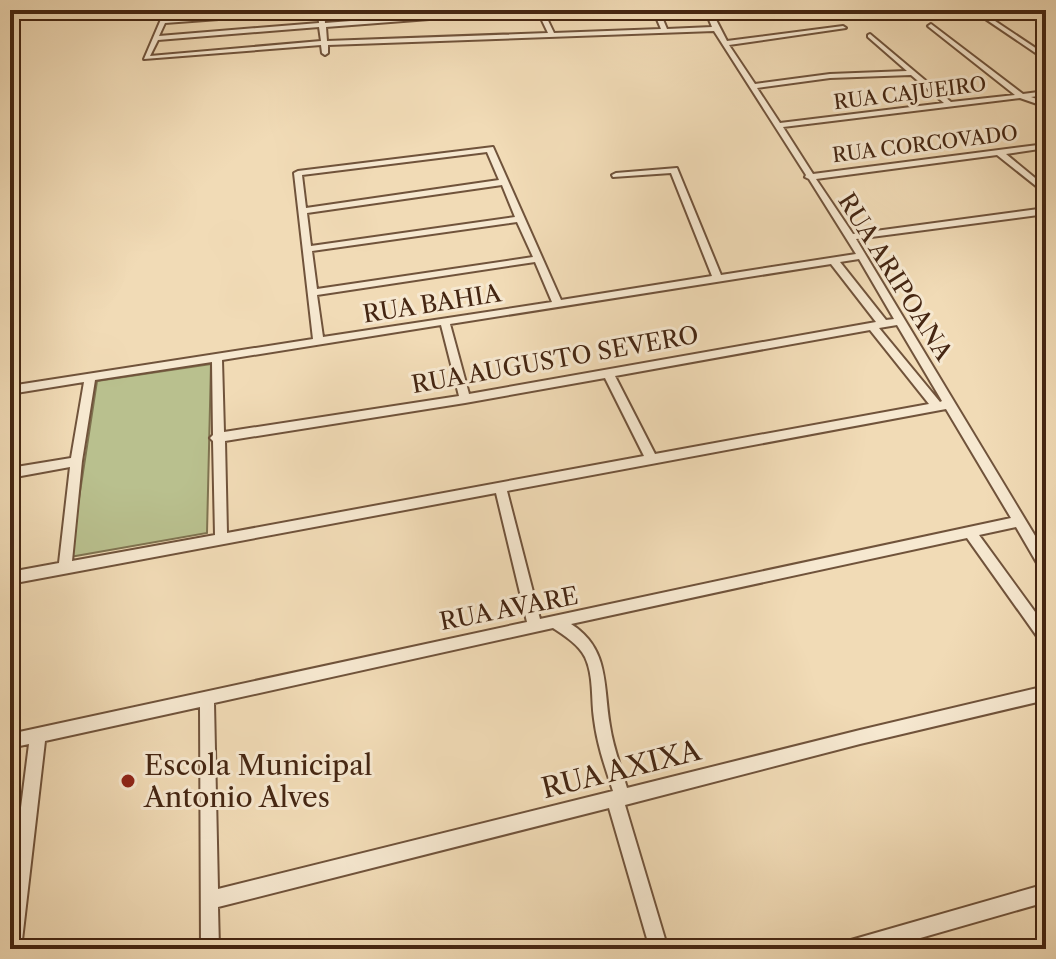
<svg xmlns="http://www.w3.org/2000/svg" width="1056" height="959" font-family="'Libre Caslon Text',serif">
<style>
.green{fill:#b9c08e;stroke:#7f7350;stroke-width:2}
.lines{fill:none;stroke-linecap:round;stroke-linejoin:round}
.minor-casing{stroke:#70533b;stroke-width:4}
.minor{fill:#f6e8d0;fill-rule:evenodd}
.poi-dot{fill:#8f2418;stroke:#f6e8d0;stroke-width:3}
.labels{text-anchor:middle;stroke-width:6;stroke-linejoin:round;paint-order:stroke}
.far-street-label{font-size:20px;fill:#452612;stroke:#f6e8d0}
.street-label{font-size:24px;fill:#452612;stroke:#f6e8d0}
.near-poi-label{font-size:28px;fill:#452612;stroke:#f6e8d0;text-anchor:start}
.near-street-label{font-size:28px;fill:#452612;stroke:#f6e8d0}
</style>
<rect width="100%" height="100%" fill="#f1dbb6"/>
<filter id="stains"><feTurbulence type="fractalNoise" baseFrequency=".0025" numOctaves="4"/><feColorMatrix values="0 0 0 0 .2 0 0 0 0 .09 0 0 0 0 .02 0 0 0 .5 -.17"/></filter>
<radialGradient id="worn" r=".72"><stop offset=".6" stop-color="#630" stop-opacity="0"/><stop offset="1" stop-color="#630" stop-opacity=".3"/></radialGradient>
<polygon class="green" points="211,364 207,533 70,557 97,381"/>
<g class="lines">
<defs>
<g id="minor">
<path d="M165,10h6l-4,9 121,-9h28l-3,2 -148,11 -6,13 160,-13 -1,-13h6l1,13 169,-13h27l-3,2 -192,15 1,14 221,-8 -11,-23h6l11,23 107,-4 -8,-19h6l8,19 45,-2 -7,-17h6l16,31 116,-15 3,2 -117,17 26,39 75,-10 77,-3 -39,-34v-2l2,-1 81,68 64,-7 -86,-68 -1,-1 3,-2 92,70 23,-3v4l-15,2 15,5v5l-26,-9 -237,29 30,47 233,-30v4l-40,6 40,33v7l-49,-39 -181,24 37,55 193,-26v6l-190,25 190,315v17l-5,-1 -25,-43 -37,8 67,92v17l-5,-2 -74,-104 -396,86c39,25 32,62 39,102 3,21 11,41 17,62l233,-58 186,-44v14l-186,44 -235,61 43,144h-18l-41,-141 -391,99 1,42h-18l-1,-242 -155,34 -24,208h-11v-54l19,-151 -19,4v-14l517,-112 -31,-129 -486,91v-12l49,-9 11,-96 -60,11v-10l61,-10 13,-76 -74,12v-8l303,-47 -19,-166 4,-2 195,-24 68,153 151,-24 -41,-103 -58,4 -1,-2 4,-2 61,-5 44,107 135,-21 -47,-75 -4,-2 1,-2 -92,-144 -386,14v8l-3,2 -3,-2 -1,-8 -177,14zM319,27l2,14 -171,15 8,-16zM911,75l33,28 -164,20 -23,-35 73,-10zM487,152l12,28 -193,28 -4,-33zM502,185l13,32 -204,29 -4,-33zM517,222l16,35 -216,32 -5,-38zM859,259l35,60 -8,1 -46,-58zM535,262l17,40 -229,35 -6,-42zM831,264l45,58 -407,72 -19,-70zM441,325l18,71 -235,36 -2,-72zM897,325l45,76 -2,1 -61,-74zM870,330l59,74 -274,50 -40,-78zM212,362l1,73 -3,3 3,3 2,94 -143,26 10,-100 13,-81zM605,378l39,78 -417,77 -2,-92 240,-38zM946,409l65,109 -471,101 -33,-128zM553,628c12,8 25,16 32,29 9,19 6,42 9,62 3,25 11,48 19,72l-395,98 -4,-186z"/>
<polygon points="1041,10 1046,10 1046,13"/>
<polygon points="986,15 1046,55 1046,60 984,18 983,17"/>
<polygon points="1046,884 1046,902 882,949 842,949 845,943 851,940"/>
</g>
</defs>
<use href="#minor" class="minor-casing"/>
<use href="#minor" class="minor"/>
</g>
<circle class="poi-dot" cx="128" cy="781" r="8"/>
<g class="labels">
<g class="far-street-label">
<text transform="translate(910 93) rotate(-7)" y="7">RUA CAJUEIRO</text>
<text transform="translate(925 144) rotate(-7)" y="7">RUA CORCOVADO</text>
</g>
<g class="street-label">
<text transform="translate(895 277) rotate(58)" y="8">RUA ARIPOANA</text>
<text transform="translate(432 304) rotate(-9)" y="8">RUA BAHIA</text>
<text transform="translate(555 360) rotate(-10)" y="8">RUA AUGUSTO SEVERO</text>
<text transform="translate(509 609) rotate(-11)" y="8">RUA AVARE</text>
</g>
<g class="near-poi-label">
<text x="144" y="775">Escola Municipal<tspan x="144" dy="32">Antonio Alves</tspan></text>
</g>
<g class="near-street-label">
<text transform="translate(621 769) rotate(-14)" y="10">RUA AXIXA</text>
</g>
</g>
<rect width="1056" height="959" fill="none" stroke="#f1dbb6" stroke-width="40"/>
<rect x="12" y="12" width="1032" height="935" fill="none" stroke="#452612" stroke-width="4"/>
<rect x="20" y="20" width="1016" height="919" fill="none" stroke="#452612" stroke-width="2"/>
<rect width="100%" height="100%" filter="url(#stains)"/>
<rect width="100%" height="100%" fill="url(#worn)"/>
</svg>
